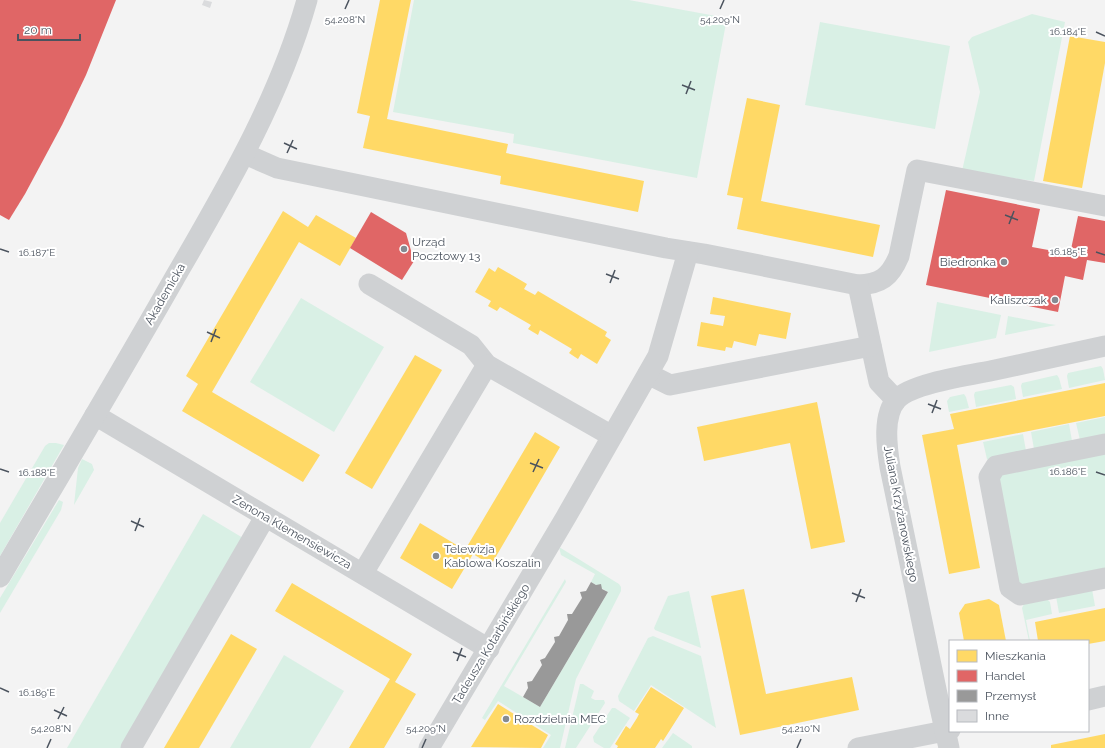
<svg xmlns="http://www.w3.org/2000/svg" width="1105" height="748" font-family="Raleway,sans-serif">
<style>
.green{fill:#d9f0e5}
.homes{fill:#ffd966}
.shops{fill:#e06666}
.industry{fill:#999}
.building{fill:#dadbdd}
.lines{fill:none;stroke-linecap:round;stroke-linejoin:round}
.minor{stroke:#cfd1d3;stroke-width:21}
.ticks{fill:none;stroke:#4b535e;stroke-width:1.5}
.poi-dot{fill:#868b92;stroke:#fff;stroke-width:1.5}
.labels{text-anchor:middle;stroke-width:4;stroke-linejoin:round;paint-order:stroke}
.poi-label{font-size:12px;fill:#4b535e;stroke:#fff;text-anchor:start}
.street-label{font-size:12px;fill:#4b535e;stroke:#fff}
.ticks-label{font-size:10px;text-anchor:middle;fill:#4b535e;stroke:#fff;stroke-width:4;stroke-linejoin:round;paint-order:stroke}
</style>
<rect width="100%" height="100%" fill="#f3f3f3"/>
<g class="green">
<polygon points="414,0 629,0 727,18 697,178 513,143 514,134 393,112"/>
<polygon points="1032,14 1065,22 1034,181 962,171 980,92 968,42 972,37"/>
<polygon points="820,22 950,46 935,129 805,105"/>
<polygon points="301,298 384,347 334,432 250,382"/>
<polygon points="937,302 1001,315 996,338 929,352"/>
<polygon points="1008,316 1049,324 1056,325 1005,335"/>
<polygon points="1101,366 1103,369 1105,380 1069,388 1067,376 1068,373"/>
<polygon points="1057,375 1059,378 1062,389 1023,397 1021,386 1022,383"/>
<polygon points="1011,385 1014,387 1016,399 976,407 974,395 975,392"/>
<polygon points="964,394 966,397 969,408 949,412 947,401 950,397"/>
<polygon points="1105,417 1105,437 1080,440 1076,423"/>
<polygon points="1069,424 1072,441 1034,449 1031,432"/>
<polygon points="1023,434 1026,451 989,461 987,459 983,442"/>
<polygon points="49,443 56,443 64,445 0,556 0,523 45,446"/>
<polygon points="1105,451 1105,572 1018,585 997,479 1002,472"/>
<polygon points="82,459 92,464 94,470 74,505 78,468"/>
<polygon points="59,500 63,502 61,510 0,613 0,598"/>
<polygon points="203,514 243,538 121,748 67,748"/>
<polygon points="559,547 619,584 621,587 621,591 576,679 560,748 543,748 551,735 498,701 485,720 482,718 565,579 566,582 504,686 540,707 608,592 591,582 595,574 561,555"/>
<polygon points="1092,589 1095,606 1059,613 1056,596"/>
<polygon points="689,591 701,648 655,630 654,628 668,596"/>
<polygon points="1045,597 1050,602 1052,614 1026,620 1030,641 1029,641 1022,608 1025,602"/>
<polygon points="653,636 701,656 716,728 651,685 634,711 619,701 618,696 648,638"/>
<polygon points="284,655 344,691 310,748 230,748"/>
<polygon points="580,684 583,684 594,691 591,698 595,700 604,700 605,703 576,748 565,748"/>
<polygon points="612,708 615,708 630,718 610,748 604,748 594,742 593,737"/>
<polygon points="673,733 692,746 692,748 662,748"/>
</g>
<g class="homes">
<polygon points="380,0 411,0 387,119 508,144 506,153 644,181 638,212 500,184 501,176 363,148 370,116 357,113"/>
<polygon points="1070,36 1105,42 1105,63 1082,188 1043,181"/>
<polygon points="747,98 780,105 761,201 880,225 873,257 737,229 743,198 727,195"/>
<polygon points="283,211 308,227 316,215 356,238 340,266 299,242 212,392 320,455 303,482 182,411 198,384 186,376"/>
<polygon points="498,267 527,284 524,289 535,295 538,291 607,332 605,336 611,340 597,364 581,354 578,359 569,353 572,349 540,330 538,335 528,329 531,325 500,307 497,311 488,306 491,301 475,292 489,268 495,272"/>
<polygon points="713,297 791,313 786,339 759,334 756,346 734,341 732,348 726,347 725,351 697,346 701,322 723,326 725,316 710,314"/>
<polygon points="415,355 442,370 372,489 345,473"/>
<polygon points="1105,383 1105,416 957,445 980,568 949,574 922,435 954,429 950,414"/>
<polygon points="817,402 845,542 811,549 790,443 704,461 697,427"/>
<polygon points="535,432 560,447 491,565 473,554 452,589 400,558 420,523 465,550"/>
<polygon points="292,583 412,654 395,682 416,694 384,748 349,748 390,679 275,611"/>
<polygon points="744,589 766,694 852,677 859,710 740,735 711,596"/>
<polygon points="989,599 999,605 1006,641 964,641 959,613 965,604"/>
<polygon points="1105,608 1105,641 1088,644 1088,641 1038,641 1035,622"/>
<polygon points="231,634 257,649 199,748 164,748"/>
<polygon points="651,687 684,708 663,741 661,739 655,748 617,748 618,746 615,744 626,726 630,729 637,718 639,714 635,712"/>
<polygon points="498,704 548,735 541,748 471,747"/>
<polygon points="1105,734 1105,748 1051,748 1051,745"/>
</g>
<g class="shops">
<polygon points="0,0 116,0 86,75 62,125 25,194 9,220 0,215"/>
<polygon points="946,190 1040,209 1032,247 1070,254 1078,216 1105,221 1105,263 1087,260 1083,280 1065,276 1058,312 926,285"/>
<polygon points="371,212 406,233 414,261 402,280 350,248"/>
</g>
<polygon class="industry" points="591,582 596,585 601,584 602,589 608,592 540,707 523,697 528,688 527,682 532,681 542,665 540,660 545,658 555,642 554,637 559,636 568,620 567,614 572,614 582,598 580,592 586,591"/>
<polygon class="building" points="204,0 212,2 210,8 202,5"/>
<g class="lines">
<g class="minor">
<path d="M245,154l32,14 389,80 38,6 154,31c23,-1 32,-8 41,-29l18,-86 188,36"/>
<polyline points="369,284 471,345 487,365 612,436"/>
<polyline points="858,285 879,382 896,400"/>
<polyline points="648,374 670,385 871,346"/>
<polyline points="95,415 489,649"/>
<polyline points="1105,444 996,466 989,477 1010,588 1020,595 1105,578"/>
<polyline points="363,573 487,365"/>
<path d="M0,577c58,-99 117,-198 174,-298 52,-90 105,-179 133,-279"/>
<polyline points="1088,700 1105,696"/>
<polyline points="131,748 265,517"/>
<polyline points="429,748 566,517 658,356 688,252"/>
<polyline points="858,748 950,730"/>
<path d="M949,748l-12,-54 -47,-227c-3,-19 -8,-52 7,-68 16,-16 74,-24 98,-29 37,-8 73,-16 110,-24"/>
</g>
</g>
<path class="ticks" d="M345,9l4,-9M720,9l4,-9M1096,32l9,4M682,85l13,5M686,94l5,-13M284,143l13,6M287,153l6,-13M1005,215l13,5M1009,224l5,-13M0,249l9,3M1096,252l9,3M606,274l13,5M610,283l5,-13M207,332l13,6M211,342l5,-13M928,404l13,5M932,413l5,-13M530,463l13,5M0,469l9,3M533,472l6,-13M1096,472l9,3M131,521l13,6M135,531l5,-13M852,593l13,5M856,602l5,-13M453,652l13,5M457,661l5,-13M0,688l9,4M54,710l13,6M58,719l6,-12M47,748l4,-9M422,748l4,-9M797,748l4,-9"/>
<g class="poi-dot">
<circle cx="404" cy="249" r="4"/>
<circle cx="1004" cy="262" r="4"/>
<circle cx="1055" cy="300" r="4"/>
<circle cx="436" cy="556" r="4"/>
<circle cx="506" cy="719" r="4"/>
</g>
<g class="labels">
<g class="poi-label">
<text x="412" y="246">Urząd<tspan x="412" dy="14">Pocztowy 13</tspan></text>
<text x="996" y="266" text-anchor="end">Biedronka</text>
<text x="1047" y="304" text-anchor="end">Kaliszczak</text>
<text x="444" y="553">Telewizja<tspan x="444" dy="14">Kablowa Koszalin</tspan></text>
<text x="514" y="723">Rozdzielnia MEC</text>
</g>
<g class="street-label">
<text transform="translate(165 294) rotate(-60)" y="4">Akademicka</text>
<text transform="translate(901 514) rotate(79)" y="4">Juliana Krzyżanowskiego</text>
<text transform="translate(292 532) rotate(30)" y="4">Zenona Klemensiewicza</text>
<text transform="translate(491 644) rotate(-59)" y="4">Tadeusza Kotarbińskiego</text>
</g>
</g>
<g class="ticks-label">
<text x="345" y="23">54.208°N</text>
<text x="720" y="23">54.209°N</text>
<text x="1068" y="35">16.184°E</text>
<text x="1068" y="255">16.185°E</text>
<text x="37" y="256">16.187°E</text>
<text x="1068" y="475">16.186°E</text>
<text x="37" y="476">16.188°E</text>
<text x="37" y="696">16.189°E</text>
<text x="51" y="732">54.208°N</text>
<text x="426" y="732">54.209°N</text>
<text x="801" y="732">54.210°N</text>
</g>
<rect x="949" y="640" width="140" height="92" fill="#ffffff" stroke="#b7babf"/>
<rect x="957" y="650" width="20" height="12" fill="#ffd966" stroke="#b7babf"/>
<text x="985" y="660" font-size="12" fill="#4b535e">Mieszkania</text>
<rect x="957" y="670" width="20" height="12" fill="#e06666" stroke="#b7babf"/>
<text x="985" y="680" font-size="12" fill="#4b535e">Handel</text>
<rect x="957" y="690" width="20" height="12" fill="#999999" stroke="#b7babf"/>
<text x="985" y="700" font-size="12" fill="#4b535e">Przemysł</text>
<rect x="957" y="710" width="20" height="12" fill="#dadbdd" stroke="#b7babf"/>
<text x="985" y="720" font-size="12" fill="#4b535e">Inne</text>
<path d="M18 34v6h62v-6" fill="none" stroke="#4b535e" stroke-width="2"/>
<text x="24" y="34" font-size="12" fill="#4b535e" stroke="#ffffff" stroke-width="3" paint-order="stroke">20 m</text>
</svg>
